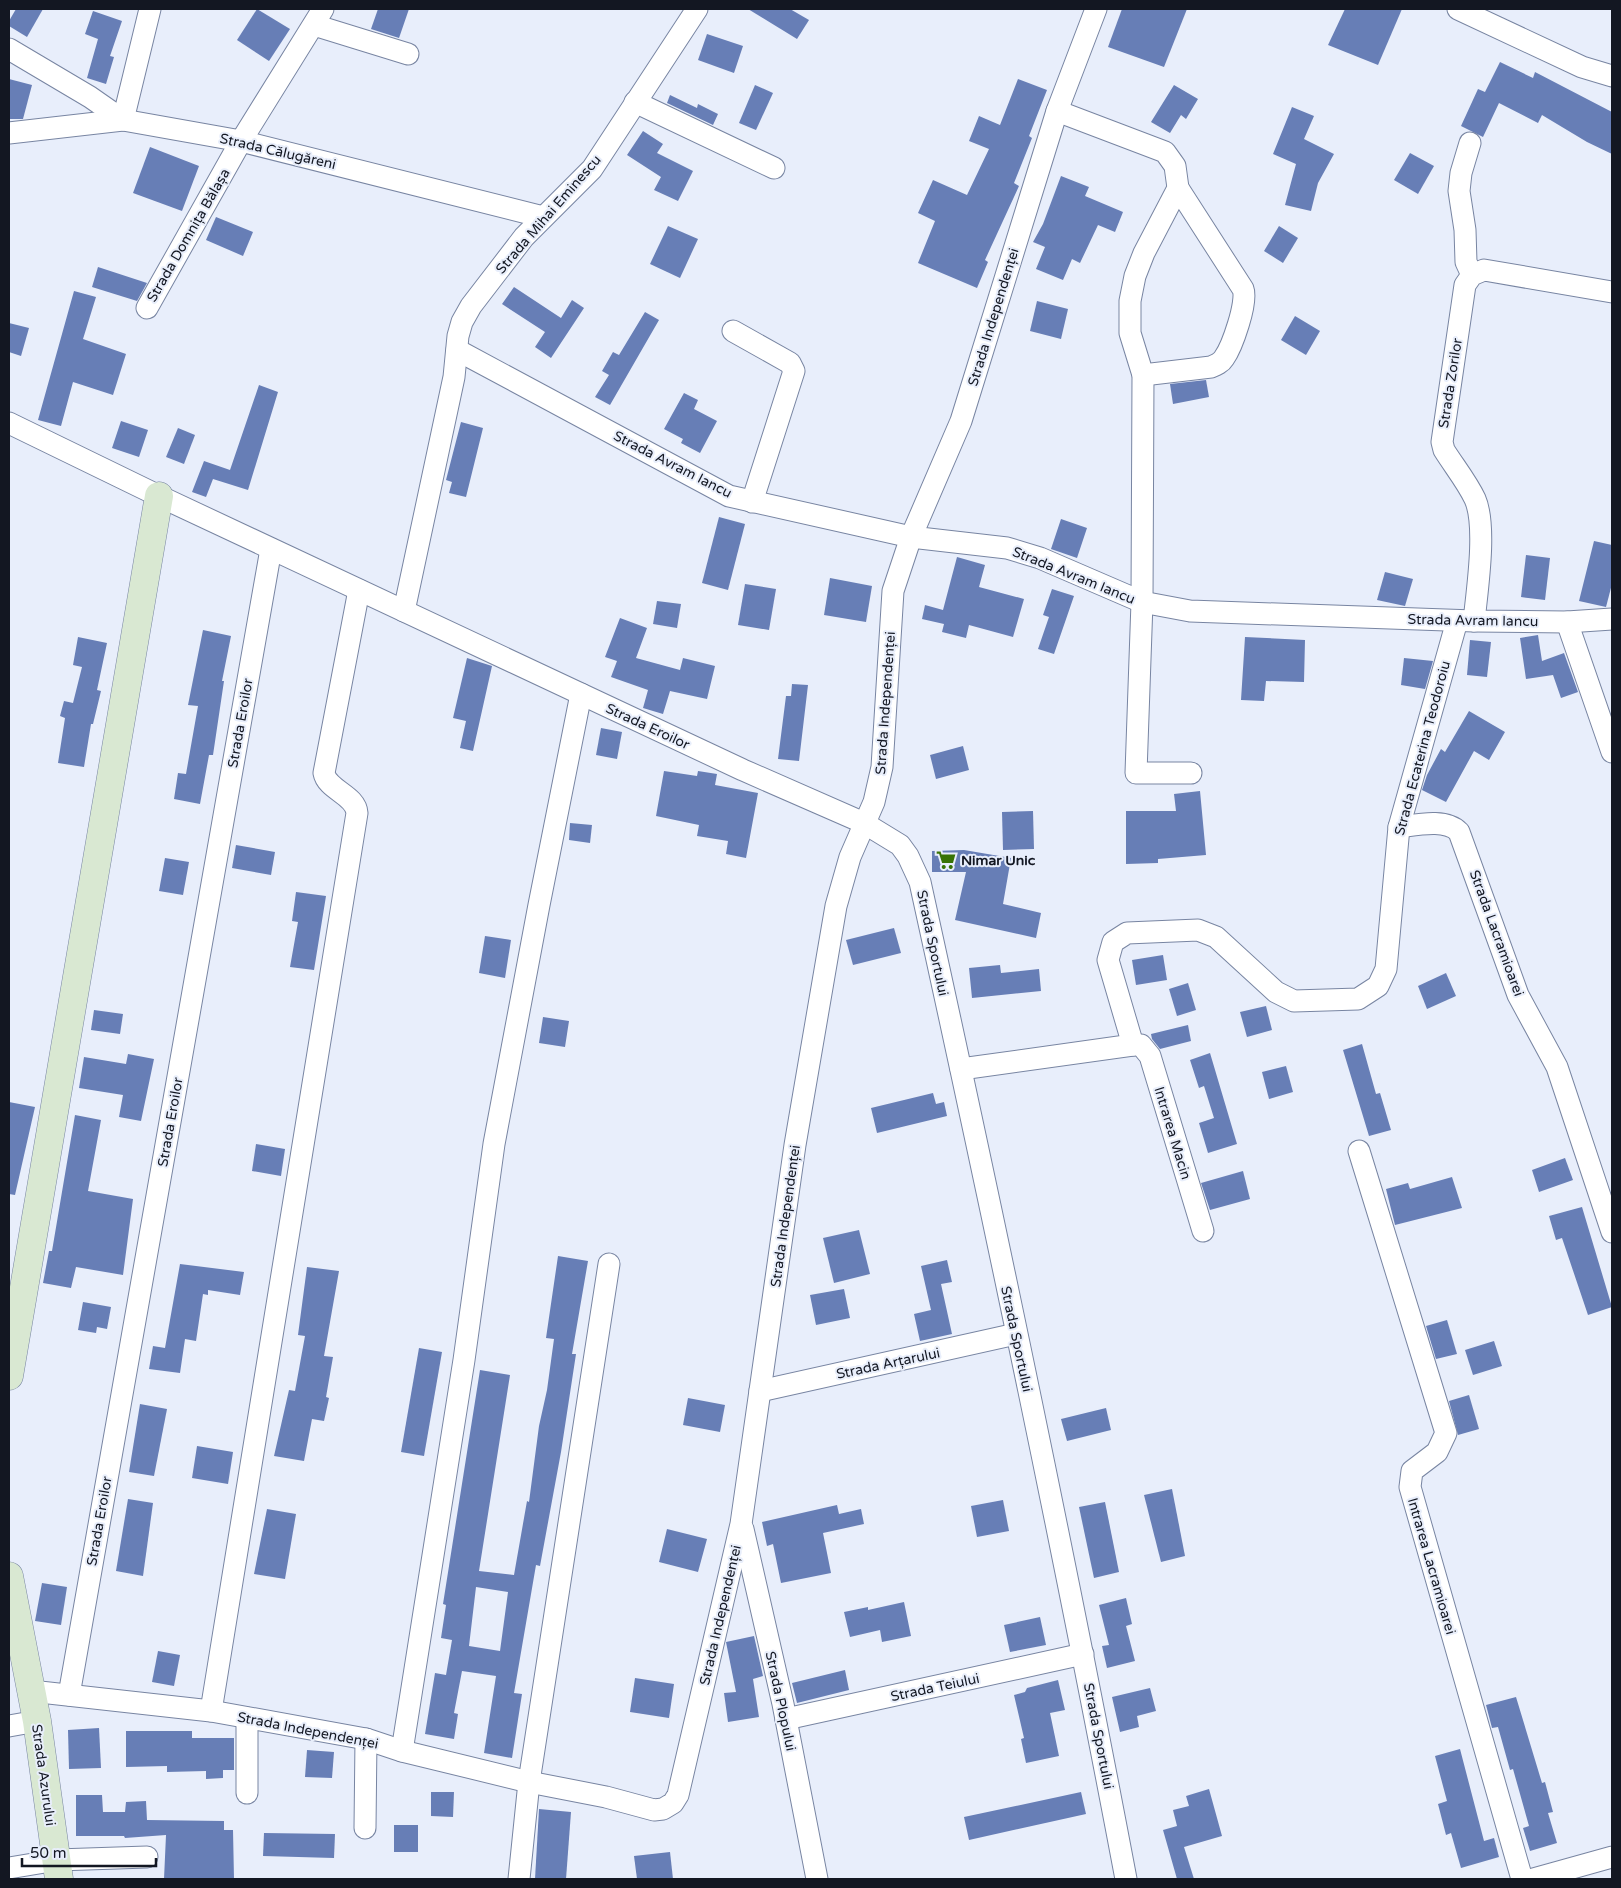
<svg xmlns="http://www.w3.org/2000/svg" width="1621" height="1888" font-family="'Varela Round',sans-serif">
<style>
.building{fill:#677eb6;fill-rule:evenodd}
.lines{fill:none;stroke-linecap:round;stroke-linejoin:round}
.street-casing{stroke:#7885a2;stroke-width:23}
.secondary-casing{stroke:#7885a2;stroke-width:29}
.street{stroke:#fff;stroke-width:21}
.secondary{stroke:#d9e8d2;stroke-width:28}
.labels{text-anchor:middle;stroke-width:4;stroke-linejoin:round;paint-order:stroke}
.street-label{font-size:14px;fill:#131722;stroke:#e8eefb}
.poi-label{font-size:14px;font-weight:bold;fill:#131722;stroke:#e8eefb;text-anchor:start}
</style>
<rect width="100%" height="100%" fill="#e8eefb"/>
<g class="building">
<polygon points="16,9 43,9 27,37 9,26 9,21"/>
<polygon points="257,9 290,29 269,61 237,40"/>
<polygon points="378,9 409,9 399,38 371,29"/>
<polygon points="748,9 790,9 809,20 797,39"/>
<polygon points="1122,9 1187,9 1164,67 1108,47"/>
<polygon points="1345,9 1402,9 1378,65 1328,45"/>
<polygon points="93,11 122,21 110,56 114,57 106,84 87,78 98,39 85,34"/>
<polygon points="707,34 743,46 734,73 698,60"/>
<polygon points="1500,62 1533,78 1535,72 1612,112 1612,154 1587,142 1542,115 1538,123 1499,103 1483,137 1461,126 1478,89 1485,92"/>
<polygon points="9,79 32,85 23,119 9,119"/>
<polygon points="1018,79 1047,90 1029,136 1032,138 1014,183 1019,186 985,260 988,262 977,288 918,263 935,221 918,213 933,180 967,195 989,149 969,141 979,116 1000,125"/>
<polygon points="755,85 773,93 756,130 739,123"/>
<polygon points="1174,85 1198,99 1186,119 1181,115 1170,133 1151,122"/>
<polygon points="670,95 697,108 698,104 718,114 713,125 667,103"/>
<polygon points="1292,107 1314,116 1304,139 1334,154 1318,183 1311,211 1285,205 1296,164 1273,154"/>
<polygon points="643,131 663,144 657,153 693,171 678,201 654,190 661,177 627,155"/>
<polygon points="150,147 199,166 182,211 133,193"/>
<polygon points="1410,153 1434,166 1418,194 1394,180"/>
<polygon points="1061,176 1089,187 1085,196 1123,212 1115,232 1098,225 1080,263 1072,259 1063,280 1036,269 1045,247 1033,242 1043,224"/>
<polygon points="216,217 253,232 243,256 206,240"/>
<polygon points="668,226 698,239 680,278 650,264"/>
<polygon points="1279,226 1298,238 1283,263 1264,251"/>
<polygon points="98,267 147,283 137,301 92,287"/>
<polygon points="514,287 561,318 572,300 584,308 551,358 535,347 545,332 502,304"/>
<polygon points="74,291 96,297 83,339 126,354 113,395 73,382 61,426 38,420"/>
<polygon points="1037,301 1068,309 1061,339 1030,331"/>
<polygon points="645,312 659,320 610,405 595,397 609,375 602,371 613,352 619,355"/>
<polygon points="1295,316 1320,331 1306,355 1281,340"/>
<polygon points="9,323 29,328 21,356 9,352"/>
<polygon points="1206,380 1209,397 1173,404 1170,384"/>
<polygon points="259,385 278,392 248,490 213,479 206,497 192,492 204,461 230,470"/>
<polygon points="684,393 698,400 694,409 717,421 700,453 681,443 683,439 664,429"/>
<polygon points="121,421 148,430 139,457 112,448"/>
<polygon points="461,422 483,428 466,497 449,493 452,482 446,480"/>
<polygon points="178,428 195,435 184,464 166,457"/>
<polygon points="719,517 745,524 728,590 702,583"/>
<polygon points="1061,519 1087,528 1077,558 1051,549"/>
<polygon points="1594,541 1612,545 1612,584 1606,607 1579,601"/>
<polygon points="1526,555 1550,558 1545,600 1521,597"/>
<polygon points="957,557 985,565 979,587 1024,599 1013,637 969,625 966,638 942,632 944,624 922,619 925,605 943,610"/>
<polygon points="1385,572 1413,579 1405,606 1377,600"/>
<polygon points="830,578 872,586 866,622 824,615"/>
<polygon points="745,584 776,589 769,630 738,625"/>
<polygon points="1052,589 1074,596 1054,654 1038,649 1049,617 1043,615"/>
<polygon points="657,601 681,604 677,628 653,624"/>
<polygon points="620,618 647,628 636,658 680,670 683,658 715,666 707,699 670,691 663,714 643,708 648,690 611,677 617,661 605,657"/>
<polygon points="203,630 231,636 222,681 224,681 213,755 209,755 200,804 174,799 178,773 186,774 198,706 188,705"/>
<polygon points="1538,635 1542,661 1564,653 1578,692 1561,698 1553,675 1526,679 1520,638"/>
<polygon points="78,637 107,643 97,690 101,691 93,724 91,724 84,767 58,763 65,718 60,716 64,701 73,703 82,667 73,665"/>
<polygon points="1245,637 1305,640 1304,682 1266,681 1264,701 1241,700"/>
<polygon points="1470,640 1491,642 1487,677 1467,675"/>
<polygon points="467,658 492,666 473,751 460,748 466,721 453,718"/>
<polygon points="1404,658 1433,661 1425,689 1401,685"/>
<polygon points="792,684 808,685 799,761 778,759 786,696 791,696"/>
<polygon points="1469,711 1505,732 1489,760 1474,751 1446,802 1422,790 1427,775 1441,749 1445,752"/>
<polygon points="601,728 622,732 617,759 596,755"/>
<polygon points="963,746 969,770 936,779 930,755"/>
<polygon points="664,771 697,776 698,771 717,774 715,785 758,793 746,858 726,854 728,841 697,836 699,825 656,816"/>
<polygon points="1200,791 1206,855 1158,859 1158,863 1126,864 1126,811 1176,811 1174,794"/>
<polygon points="1033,811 1034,849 1003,850 1002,812"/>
<polygon points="570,823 592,825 590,843 569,840"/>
<polygon points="236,845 275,852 271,875 232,868"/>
<polygon points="964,850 1011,858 1003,904 1041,913 1036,938 955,920 966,872 932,872 932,851"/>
<polygon points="165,858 189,862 183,895 159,891"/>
<polygon points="296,892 326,896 314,970 290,967 298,922 292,921"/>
<polygon points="894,928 901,953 853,965 846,940"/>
<polygon points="485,936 511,940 505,978 479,973"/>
<polygon points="1163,955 1167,980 1136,985 1132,960"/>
<polygon points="1000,965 1001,973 1039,969 1041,991 972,998 969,968"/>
<polygon points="1446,973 1456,996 1427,1009 1418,986"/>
<polygon points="1188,983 1196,1010 1177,1016 1169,989"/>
<polygon points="1266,1006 1272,1030 1247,1037 1240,1012"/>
<polygon points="94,1010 123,1014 120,1034 91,1030"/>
<polygon points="543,1017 569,1021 565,1047 539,1043"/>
<polygon points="1188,1025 1191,1041 1160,1049 1152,1039 1151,1034"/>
<polygon points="1362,1044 1376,1094 1380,1093 1391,1130 1369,1136 1343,1050"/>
<polygon points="1210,1053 1237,1144 1208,1153 1199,1123 1214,1118 1204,1086 1199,1088 1190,1060"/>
<polygon points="128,1054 154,1059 141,1121 119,1117 123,1095 79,1088 84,1057 126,1064"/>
<polygon points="1286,1066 1293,1092 1269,1099 1262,1072"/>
<polygon points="933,1093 936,1104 944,1102 947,1116 877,1133 871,1108"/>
<polygon points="9,1102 35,1107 15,1195 9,1194"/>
<polygon points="75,1115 101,1120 88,1191 133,1199 123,1275 76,1267 71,1288 43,1283 49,1251 52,1251"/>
<polygon points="256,1144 285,1149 281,1176 252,1171"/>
<polygon points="1565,1158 1573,1180 1539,1192 1532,1170"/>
<polygon points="1243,1171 1250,1199 1210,1210 1201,1183"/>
<polygon points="1452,1177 1462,1208 1395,1225 1386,1189 1408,1183 1410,1189"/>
<polygon points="1582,1207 1612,1307 1588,1315 1562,1238 1556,1240 1549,1216"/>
<polygon points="859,1230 870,1274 834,1283 823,1238"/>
<path d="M558,1256l30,5 -16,93h4l-15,98 -21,114 -4,-1 -22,128 8,1 -10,64 -28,-5 12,-77 -34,-5 -8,42 4,1 -4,25 -29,-5 10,-61 11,2 6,-35 -11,-2 5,-33 -3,-1 37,-234 30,5 -31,196 35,4 13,-74 2,1 10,-76 8,-36 7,-51 -8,-1zM476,1587l32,5 -8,59 -31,-5z"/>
<polygon points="947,1260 952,1282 941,1284 952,1334 920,1341 914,1314 931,1310 921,1266"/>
<polygon points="180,1264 244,1272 240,1295 208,1290 208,1295 203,1294 196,1341 185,1339 180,1373 149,1369 153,1346 165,1348"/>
<polygon points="307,1267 339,1271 324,1356 333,1357 326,1397 329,1398 324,1421 312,1419 304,1461 274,1456 289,1390 295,1391 305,1336 298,1335"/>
<polygon points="844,1289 850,1318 816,1325 810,1295"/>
<polygon points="83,1302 111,1307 107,1329 97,1327 96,1333 78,1330"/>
<polygon points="1447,1320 1457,1354 1436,1359 1426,1326"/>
<polygon points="1494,1341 1502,1366 1473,1375 1465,1350"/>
<polygon points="419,1348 442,1352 424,1456 401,1452"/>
<polygon points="1469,1395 1479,1429 1458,1435 1449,1401"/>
<polygon points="688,1398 725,1405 720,1432 683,1425"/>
<polygon points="140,1404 167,1409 154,1476 129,1472"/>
<polygon points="1106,1408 1111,1430 1067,1441 1061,1419"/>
<polygon points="197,1446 233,1452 228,1484 192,1478"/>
<polygon points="1172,1489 1185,1556 1161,1562 1144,1495"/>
<polygon points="128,1499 153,1503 143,1576 116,1571"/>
<polygon points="1003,1500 1009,1531 977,1537 971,1506"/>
<polygon points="1105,1502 1119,1572 1094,1578 1079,1507"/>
<polygon points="837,1505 839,1514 861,1509 864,1524 823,1533 831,1573 781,1583 773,1544 767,1546 762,1522"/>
<polygon points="267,1509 296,1514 285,1579 254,1574"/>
<polygon points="667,1529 707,1539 698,1572 659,1562"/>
<polygon points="42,1583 67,1587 61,1625 35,1621"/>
<polygon points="1126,1598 1132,1624 1126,1626 1135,1661 1107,1668 1102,1646 1109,1645 1099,1605"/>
<polygon points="904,1602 911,1636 882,1642 880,1630 850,1637 844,1612 868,1607 868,1610"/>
<polygon points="1040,1617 1046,1645 1010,1652 1004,1625"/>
<polygon points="754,1636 763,1676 753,1679 759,1717 728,1722 724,1693 736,1692 726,1642"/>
<polygon points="158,1651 180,1655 174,1686 152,1682"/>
<polygon points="845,1670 849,1690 797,1703 792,1683"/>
<polygon points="635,1678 674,1684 669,1718 630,1712"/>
<polygon points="1058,1680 1065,1710 1050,1713 1059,1756 1026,1763 1021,1739 1024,1738 1014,1695 1025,1692 1027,1688"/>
<polygon points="1150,1688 1156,1711 1137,1716 1139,1727 1120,1732 1112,1697"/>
<polygon points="1516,1697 1542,1783 1545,1782 1553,1812 1548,1813 1557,1843 1530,1851 1523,1828 1529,1826 1513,1769 1510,1770 1498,1727 1492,1728 1486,1705"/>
<polygon points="99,1728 101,1768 69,1769 68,1730"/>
<polygon points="126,1731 192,1731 192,1738 234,1738 234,1770 223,1770 223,1778 206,1779 206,1771 167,1772 167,1766 126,1767"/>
<polygon points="1460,1749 1484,1841 1494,1838 1499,1857 1461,1868 1451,1833 1446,1835 1438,1804 1447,1801 1435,1756"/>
<polygon points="307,1750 334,1752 332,1778 305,1777"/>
<polygon points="1209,1789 1222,1836 1184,1847 1194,1879 1177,1879 1163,1830 1177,1826 1173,1810 1189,1806 1186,1796"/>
<polygon points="431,1792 454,1792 453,1817 431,1816"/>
<polygon points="1081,1792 1086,1814 969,1840 964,1817"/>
<polygon points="76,1795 102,1795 103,1812 125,1812 126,1802 146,1801 147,1820 224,1821 224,1830 233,1830 234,1879 164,1879 166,1835 125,1838 124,1836 76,1836"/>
<polygon points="539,1809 571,1812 566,1879 535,1879"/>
<rect x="394" y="1825" width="24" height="27"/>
<polygon points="264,1833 335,1834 334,1858 263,1856"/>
<polygon points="670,1852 673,1879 637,1879 634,1856"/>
</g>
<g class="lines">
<defs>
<g id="street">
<polyline points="1458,9 1582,67 1612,76"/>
<polyline points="314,25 408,54"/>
<polyline points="9,49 90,97 123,120 150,9"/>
<polyline points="635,102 774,168"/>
<polyline points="1057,111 1165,152 1175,166 1178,188 1144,253 1135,276 1130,301 1130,333 1143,375 1142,602 1136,773 1191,773"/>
<polyline points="9,133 123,120 241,141 543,217"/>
<polyline points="1470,143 1461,173 1459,191 1465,230 1466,262 1472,275"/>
<polyline points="147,308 241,141 323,9"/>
<polyline points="733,331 790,363 794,371 752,502"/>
<polyline points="457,350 729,496 911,537 1007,548 1040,558 1142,602 1190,611 1474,621 1567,622 1612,619"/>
<path d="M1143,375l68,-8c5,-2 10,-4 13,-9 8,-11 24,-56 19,-69l-65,-101"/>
<path d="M9,423l150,73 584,274 121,53 36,22 8,11 12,26c73,332 143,664 206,997"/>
<polyline points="404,611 454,377 458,336 462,322 471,306 524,237 592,169 697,9"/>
<path d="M1474,621c3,-30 13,-95 1,-122 -8,-17 -21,-33 -31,-49l-2,-8 23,-157 7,-10 12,-5 128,22"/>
<polyline points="1567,622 1612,752"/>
<path d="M1399,827c17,-2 47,-9 60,5l59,163 39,72 55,165"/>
<polyline points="1133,1045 1141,1045 1150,1056 1203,1231"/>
<polyline points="961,1069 1133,1045 1108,960 1113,942 1127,933 1198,930 1216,937 1276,992 1294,1001 1358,999 1378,986 1386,969 1399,827 1457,621"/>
<polyline points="1359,1151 1446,1433 1437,1452 1412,1471 1410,1487 1522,1879"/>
<polyline points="760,1391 1016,1334"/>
<polyline points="743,1529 783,1704 817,1879"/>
<polyline points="31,1691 211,1711 366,1739 402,1751 529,1782 606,1797 654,1810 663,1809 673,1803 678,1795 741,1524 795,1145 836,906 850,857 874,802 882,767 893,591 911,537 961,421 1057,111 1096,9"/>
<polyline points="69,1695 271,549"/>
<path d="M211,1711l146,-898c-1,-18 -30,-23 -33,-40l35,-183"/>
<polyline points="786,1719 1083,1654"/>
<polyline points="9,1726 37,1721"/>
<polyline points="402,1751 464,1360 494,1144 539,905 581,694"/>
<polyline points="247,1793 247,1718"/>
<polyline points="365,1828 366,1739"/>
<polyline points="9,1868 57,1860 147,1857"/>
<polyline points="519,1879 529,1782 609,1264"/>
<polyline points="1533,1879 1612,1857"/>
</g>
<g id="secondary">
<polyline points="9,1376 159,496"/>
<polyline points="9,1576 37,1721 59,1879"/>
</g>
</defs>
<use href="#street" class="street-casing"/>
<use href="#secondary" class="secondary-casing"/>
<use href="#street" class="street"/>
<use href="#secondary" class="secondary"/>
</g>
<defs>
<symbol id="supermarket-bare" viewBox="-9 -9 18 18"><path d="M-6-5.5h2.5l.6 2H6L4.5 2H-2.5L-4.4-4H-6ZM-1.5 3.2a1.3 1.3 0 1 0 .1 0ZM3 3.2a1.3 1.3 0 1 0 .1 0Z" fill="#387305" stroke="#e8eefb" stroke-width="2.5" paint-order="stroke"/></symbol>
</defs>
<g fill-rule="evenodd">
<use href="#supermarket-bare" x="932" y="846" width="28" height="28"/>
</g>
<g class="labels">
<g class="street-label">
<text transform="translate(278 151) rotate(13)" y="5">Strada Călugăreni</text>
<text transform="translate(548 214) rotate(-49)" y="5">Strada Mihai Eminescu</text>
<text transform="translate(188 235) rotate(-60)" y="5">Strada Domnița Bălașa</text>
<text transform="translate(993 317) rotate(-73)" y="5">Strada Independenței</text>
<text transform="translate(1450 383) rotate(-81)" y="5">Strada Zorilor</text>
<text transform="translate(673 464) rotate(27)" y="5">Strada Avram Iancu</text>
<text transform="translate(1074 575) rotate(22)" y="5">Strada Avram Iancu</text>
<text transform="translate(1473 620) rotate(1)" y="5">Strada Avram Iancu</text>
<text transform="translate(885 703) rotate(-86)" y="5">Strada Independenței</text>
<text transform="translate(240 723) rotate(-80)" y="5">Strada Eroilor</text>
<text transform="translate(648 726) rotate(25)" y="5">Strada Eroilor</text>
<text transform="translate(1422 748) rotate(-75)" y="5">Strada Ecaterina Teodoroiu</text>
<text transform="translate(1497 933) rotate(70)" y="5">Strada Lacramioarei</text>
<text transform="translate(933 943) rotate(78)" y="5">Strada Sportului</text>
<text transform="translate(170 1122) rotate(-80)" y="5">Strada Eroilor</text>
<text transform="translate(1173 1133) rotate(73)" y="5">Intrarea Macin</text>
<text transform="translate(785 1216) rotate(-82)" y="5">Strada Independenței</text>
<text transform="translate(1017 1339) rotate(78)" y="5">Strada Sportului</text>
<text transform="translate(888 1363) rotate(-12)" y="5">Strada Arțarului</text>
<text transform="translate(99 1521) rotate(-80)" y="5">Strada Eroilor</text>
<text transform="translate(1432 1566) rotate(74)" y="5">Intrarea Lacramioarei</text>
<text transform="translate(720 1615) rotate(-77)" y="5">Strada Independenței</text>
<text transform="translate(935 1687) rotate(-12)" y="5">Strada Teiului</text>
<text transform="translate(781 1701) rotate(78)" y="5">Strada Plopului</text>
<text transform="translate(308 1730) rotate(11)" y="5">Strada Independenței</text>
<text transform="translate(1099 1736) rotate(79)" y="5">Strada Sportului</text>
<text transform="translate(44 1775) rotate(82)" y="5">Strada Azurului</text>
</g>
<g class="poi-label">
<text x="961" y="865">Nimar Unic</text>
</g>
</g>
<rect width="1621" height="1888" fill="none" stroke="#131722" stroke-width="20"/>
<path d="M22 1858v8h134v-8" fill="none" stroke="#131722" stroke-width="2.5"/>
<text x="30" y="1858" font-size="15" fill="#131722" stroke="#e8eefb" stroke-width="4" paint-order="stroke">50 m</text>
</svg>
